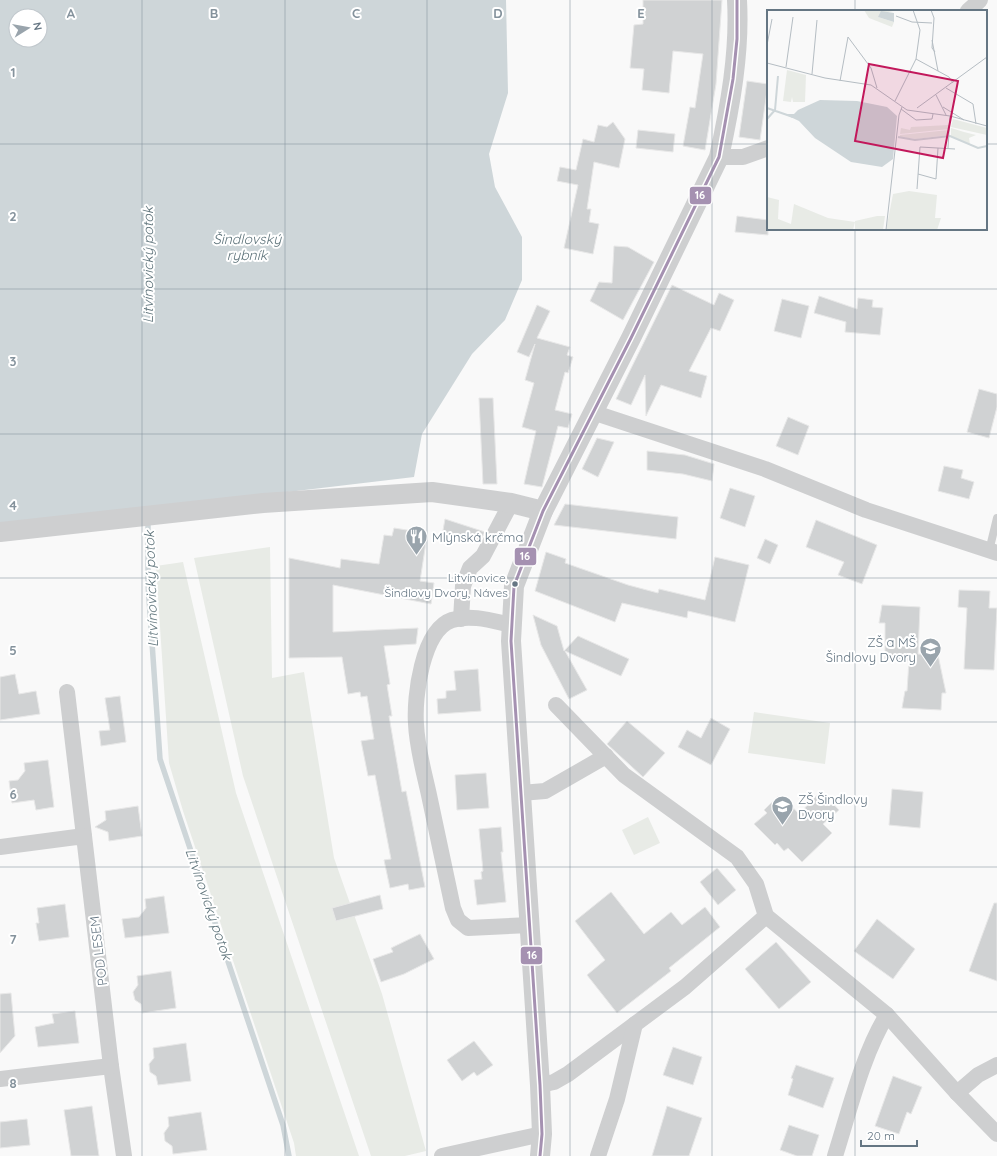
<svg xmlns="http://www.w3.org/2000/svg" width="997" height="1156" font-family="Quicksand,sans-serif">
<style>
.green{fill:#e8ebe6}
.water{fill:#ced6d9;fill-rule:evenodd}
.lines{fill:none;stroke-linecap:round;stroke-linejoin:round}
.stream{stroke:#ced6d9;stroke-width:5.5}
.building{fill:#d0d2d3;stroke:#e8e8e8}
.service{stroke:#cecfd0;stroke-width:8}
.minor{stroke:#cecfd0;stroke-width:16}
.tertiary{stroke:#cecfd0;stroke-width:20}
.bus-1-casing{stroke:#fff;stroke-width:6}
.bus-1{stroke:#a591b1;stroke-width:3}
.grid{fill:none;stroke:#84929c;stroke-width:1;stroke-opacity:0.55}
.bus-dot{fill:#657683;stroke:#fff;stroke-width:1.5}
.labels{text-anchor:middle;stroke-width:4;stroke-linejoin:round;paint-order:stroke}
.bus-label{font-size:12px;fill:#657683;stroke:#fff;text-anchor:end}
.poi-label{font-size:13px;fill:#657683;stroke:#fff;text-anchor:start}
.street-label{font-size:13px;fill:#657683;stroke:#fff}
.water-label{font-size:14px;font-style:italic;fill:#60757c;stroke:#fff}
.inset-river{fill:none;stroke:#ced6d9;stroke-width:2}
.inset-road{fill:none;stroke:#b5bdc3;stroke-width:1}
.view{fill:#c2185b;fill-opacity:0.15;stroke:#c2185b;stroke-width:2}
.inset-edge{fill:none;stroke:#657683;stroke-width:2}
.grid-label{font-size:13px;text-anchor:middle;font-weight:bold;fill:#84929c;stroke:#fff;stroke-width:4;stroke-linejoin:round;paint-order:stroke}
.line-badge{stroke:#fff;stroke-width:1.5}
.badge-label{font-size:11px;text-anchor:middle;font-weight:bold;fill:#fff}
</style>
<rect width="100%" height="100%" fill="#f9f9f9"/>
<g class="green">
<polygon points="270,547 272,678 304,672 334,858 382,994 426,1151 405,1156 371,1156 243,776 194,558"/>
<polygon points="183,562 236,793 359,1156 296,1156 294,1143 183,811 169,763 156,566"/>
<polygon points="754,712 830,723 825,764 748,753"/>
<polygon points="648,817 660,843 634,855 622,830"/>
</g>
<path class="water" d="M0,0h506l2,93 -19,61 6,33 27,50v43l-17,40 -33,34 -50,80 -8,43 -414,49zM16,16h24v24h-24z"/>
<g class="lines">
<polyline class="stream" points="148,518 148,584 160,759 283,1125 289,1156"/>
</g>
<g class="building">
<polygon points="643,0 722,0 716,84 705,150 683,146 690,107 695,108 703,54 673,51 669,93 642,90 644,69 630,68 634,25 643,24"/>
<polygon points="747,81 768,84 760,140 739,137"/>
<polygon points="613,122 625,139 619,168 594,162 587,209 591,209 589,222 599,224 593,254 564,248 578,185 557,181 560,167 576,170 583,139 594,142 598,125 607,127"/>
<polygon points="638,130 675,134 673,152 636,148"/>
<polygon points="737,216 768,220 768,235 735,232"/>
<polygon points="614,246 628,247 654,262 623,320 590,301 599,282 612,283"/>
<polygon points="672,285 714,305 719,293 734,300 720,331 711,328 689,371 707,376 701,398 661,385 646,416 645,375 631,405 616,399"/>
<polygon points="819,296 857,309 858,298 873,300 872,307 883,308 880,335 845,332 846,322 814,313"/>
<polygon points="782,299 809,306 801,338 774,331"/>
<polygon points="537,305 550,311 537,338 570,347 567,355 573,357 568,373 565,372 555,410 572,414 568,428 558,426 542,487 524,484 536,431 522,427 534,383 525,380 535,344 529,357 517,352"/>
<polygon points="979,389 997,394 997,407 989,438 967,432"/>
<polygon points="479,398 493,398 497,484 483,484"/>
<polygon points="788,417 809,426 798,455 776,446"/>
<polygon points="597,438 614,442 598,477 582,469"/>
<polygon points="647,451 685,455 714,464 712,481 683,474 647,470"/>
<polygon points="944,466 963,470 961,478 974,482 969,499 938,491"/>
<polygon points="730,488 755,496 745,527 720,518"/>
<polygon points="565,504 678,517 676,539 554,525"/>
<polygon points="445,519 485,532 479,543 442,536"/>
<polygon points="816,520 877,545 862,584 838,575 844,562 806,547"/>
<polygon points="394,528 413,531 411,540 426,542 420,581 434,583 431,604 333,585 333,632 418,628 416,644 384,646 390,684 387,685 392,716 389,716 402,792 406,791 425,887 409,890 408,884 390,888 384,860 391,859 375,775 368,776 361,741 374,739 367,696 361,697 360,692 348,694 342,657 289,658 289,558 340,568 341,559 379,564 384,535 392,536"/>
<polygon points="765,539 778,545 770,564 757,558"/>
<polygon points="546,552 566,559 565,563 628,585 658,593 659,589 705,600 715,557 749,565 735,622 688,611 687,618 622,603 615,622 535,591"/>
<polygon points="959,590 990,591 989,608 997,608 994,670 964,669 967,608 958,607"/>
<polygon points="882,605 920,607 918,654 938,655 946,693 942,693 941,710 902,708 905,691 907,691 909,661 885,660 885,623 879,623"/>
<polygon points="533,615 557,626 564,651 578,636 629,659 621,676 565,651 587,690 569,699 541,645"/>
<polygon points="478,669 481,711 438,714 437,699 446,698 446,691 456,690 454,671"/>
<polygon points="15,674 19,694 36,691 40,714 0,720 0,677"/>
<polygon points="120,696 126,742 101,746 99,731 110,730 105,698"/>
<polygon points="711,718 730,729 711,765 678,747 687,730 701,738"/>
<polygon points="627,721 665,753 643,777 607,744"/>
<polygon points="48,760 54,807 36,810 34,800 12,803 9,781 18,780 25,771 24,763"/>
<polygon points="486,773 489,808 457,810 455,775"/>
<polygon points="892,789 923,792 920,828 889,825"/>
<polygon points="821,791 839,810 823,824 832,833 802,862 788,848 784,851 777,843 775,845 754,824 767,813 764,810 778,796 781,799 783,797 799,814"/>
<polygon points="138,806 142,836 109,841 108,832 95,827 106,820 105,811"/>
<polygon points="501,827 503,852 501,852 506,902 477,905 474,880 482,879 481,872 483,871 479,829"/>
<polygon points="717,868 736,890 718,905 700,882"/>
<polygon points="611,892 644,934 671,912 682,925 705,907 720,927 669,968 671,971 617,1013 587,975 605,960 575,921"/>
<polygon points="380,895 383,909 336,921 332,908"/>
<polygon points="164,896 169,933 125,938 122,919 139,917 146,908 145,899"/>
<polygon points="994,903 997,903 997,981 969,971"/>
<polygon points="65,904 69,937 39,941 36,923 39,923 37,908"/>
<polygon points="877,919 915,949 893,979 854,951"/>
<polygon points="420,934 434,959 404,974 381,982 373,959 393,952 391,948"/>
<polygon points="776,942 811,982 779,1009 745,969"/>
<polygon points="171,971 176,1008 142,1013 141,1004 135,1000 133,992 138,985 137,976"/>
<polygon points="11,993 15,1036 0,1053 0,994"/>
<polygon points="75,1011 79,1043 38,1047 35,1027 54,1023 52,1014"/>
<polygon points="474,1041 493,1065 477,1076 474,1072 462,1081 447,1060"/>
<polygon points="186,1043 191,1081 158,1085 156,1076 150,1072 149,1064 154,1058 153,1048"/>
<polygon points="673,1047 702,1057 693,1085 663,1075"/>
<polygon points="796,1065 834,1078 823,1108 788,1095 793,1079 791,1078"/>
<polygon points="893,1076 922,1087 911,1114 907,1112 899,1134 875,1126"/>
<polygon points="92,1106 99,1156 71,1156 64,1110"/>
<polygon points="667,1106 702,1118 689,1156 652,1156"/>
<polygon points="201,1112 207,1150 173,1154 172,1146 165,1141 164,1133 169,1126 168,1117"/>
<polygon points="27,1119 30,1145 0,1148 0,1122"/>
<polygon points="789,1125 819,1135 812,1156 797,1156 780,1150"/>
</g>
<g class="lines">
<polyline class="service" points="989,551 997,518"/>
<g class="minor">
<polyline points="968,11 980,0"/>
<polyline points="719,157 743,157 768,148"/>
<polyline points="592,412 765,469 866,510 997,553"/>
<polyline points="461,619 463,586 470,568 483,556 511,503"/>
<path d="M512,625c-19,-4 -41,-11 -60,-5 -30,10 -38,77 -36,104 1,24 8,48 13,71 8,38 16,75 24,113l5,12 10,8 62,-3"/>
<polyline points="67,692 84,836"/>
<polyline points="556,705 624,775 737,857 756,884 766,916 887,1015 957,1093 997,1134"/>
<polyline points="521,793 545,791 606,756"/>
<polyline points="0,847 84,836 111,1066 124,1156"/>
<polyline points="0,1079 111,1066"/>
<polyline points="540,1085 554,1082 568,1074 685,987 766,916"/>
<polyline points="957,1093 978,1075 997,1065"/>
<polyline points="442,1156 542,1134"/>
<polyline points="598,1156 617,1099 635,1024"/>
<path d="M835,1156c14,-44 28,-103 52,-141"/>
</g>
<g class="tertiary">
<polyline points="0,532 263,503 432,492 511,503 543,511"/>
<path d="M540,1156l2,-22 -2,-49 -29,-444 3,-55 29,-75 88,-173 88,-181c11,-50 21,-105 18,-157"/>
</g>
<defs>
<polyline id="bus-1" points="540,1156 542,1134 540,1085 511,641 514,586 543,511 631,338 719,157 733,79 737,39 737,0"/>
</defs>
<use href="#bus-1" class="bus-1-casing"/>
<use href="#bus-1" class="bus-1"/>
</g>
<path class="grid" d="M142,0v1156M285,0v1156M427,0v1156M570,0v1156M712,0v1156M855,0v11M0,144h768M986,144h11M855,229v927M0,289h997M0,434h997M0,578h997M0,722h997M0,867h997M0,1012h997"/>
<defs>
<symbol id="restaurant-pin" viewBox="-11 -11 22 30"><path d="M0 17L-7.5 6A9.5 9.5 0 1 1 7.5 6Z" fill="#99a4ac" stroke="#fff"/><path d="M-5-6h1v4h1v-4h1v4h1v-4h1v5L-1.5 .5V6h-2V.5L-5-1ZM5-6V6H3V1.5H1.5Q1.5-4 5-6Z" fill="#fff"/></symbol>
<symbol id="school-pin" viewBox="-11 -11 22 30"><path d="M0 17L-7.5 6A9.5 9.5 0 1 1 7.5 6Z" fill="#99a4ac" stroke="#fff"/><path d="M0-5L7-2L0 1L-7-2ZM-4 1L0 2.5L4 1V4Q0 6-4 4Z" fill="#fff"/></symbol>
</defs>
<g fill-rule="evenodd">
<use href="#restaurant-pin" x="404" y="524" width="25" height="34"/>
<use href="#school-pin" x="918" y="636" width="25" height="34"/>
<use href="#school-pin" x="770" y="794" width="25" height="34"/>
</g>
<circle class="bus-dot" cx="515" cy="584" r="3.5"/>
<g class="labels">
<g class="bus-label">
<text x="508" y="582">Litvínovice,<tspan x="508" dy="15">Šindlovy Dvory, Náves</tspan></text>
</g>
<g class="poi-label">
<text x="432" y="542">Mlýnská krčma</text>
<text x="916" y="647" text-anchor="end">ZŠ a MŠ<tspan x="916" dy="15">Šindlovy Dvory</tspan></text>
<text x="798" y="804">ZŠ Šindlovy<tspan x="798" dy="15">Dvory</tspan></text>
</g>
<g class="street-label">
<text transform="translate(98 951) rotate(-97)" y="5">POD LESEM</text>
</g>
<g class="water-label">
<text x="247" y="244">Šindlovský<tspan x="247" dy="16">rybník</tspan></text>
<text transform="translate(148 265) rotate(-90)" y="5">Litvínovický potok</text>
<text transform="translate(151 589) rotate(-92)" y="5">Litvínovický potok</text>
<text transform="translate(209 904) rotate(71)" y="5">Litvínovický potok</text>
</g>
</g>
<g transform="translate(767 10)">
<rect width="220" height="220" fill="#f9f9f9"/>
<path d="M97,0l29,1 -9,2 -6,4 16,5 -2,5 -23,-9zM20,60l19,5 -1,27h-12l-1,-5 -1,5 -8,-1zM186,109l34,9v7l-36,-8zM182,115v4l-49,5 1,-6 9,2 1,-3zM184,118l13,4 12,3 -7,3 1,6 -19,-8zM182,120v5l-33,4 -16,-2v-2zM142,181l28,4 -2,23h6l-4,12h-51l7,-36zM0,187l12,3 -1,19 13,5 3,-20 34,14 27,4 -2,8h-86zM110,206h8l-2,14h-28v-9z" fill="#e8ebe6"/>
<path d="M114,1l13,2v9l-16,-5zM53,90l37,1 30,6 10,9 -4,43 -11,8 -31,-5 -36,-24 -16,-17 -15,-7h10l4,-4z" fill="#ced6d9"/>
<path class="inset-river" d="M0,98l26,9M0,109l8,-9 3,-34M131,127l17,3 35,-4 28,12 9,-2"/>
<path class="inset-road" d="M164,0l3,8 -2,30 3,4M129,6l16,6 20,1M165,30l6,31M0,35l5,-26M149,49l33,18 4,6M0,53l58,15 46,7 36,25 43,6 37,10M19,57l7,-50M45,64l5,-54M73,71l8,-44 23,31 6,20M179,78l27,16 3,20M169,85l10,20M128,91l21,-42 4,-29 -7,-20M176,97l21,13M150,98l70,-51M134,99l15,11 16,-1 1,-5M181,138l2,-32M151,164l18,5 2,-31M150,179l3,-42 35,2M119,220l13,-115 3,-8"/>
<path class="view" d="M102,54l89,17 -15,77 -88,-17z"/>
<rect width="220" height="220" class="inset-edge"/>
</g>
<g class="grid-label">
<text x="71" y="18">A</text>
<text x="214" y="18">B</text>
<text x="356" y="18">C</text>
<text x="498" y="18">D</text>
<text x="641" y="18">E</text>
<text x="13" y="77">1</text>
<text x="13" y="221">2</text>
<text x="13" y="366">3</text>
<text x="13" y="510">4</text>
<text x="13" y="655">5</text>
<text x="13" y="799">6</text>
<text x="13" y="944">7</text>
<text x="13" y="1088">8</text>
</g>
<g class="line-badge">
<rect x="689" y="186" width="23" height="19" rx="4" fill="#a591b1"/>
<rect x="514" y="547" width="23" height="19" rx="4" fill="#a591b1"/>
<rect x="520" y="946" width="23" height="19" rx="4" fill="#a591b1"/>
</g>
<g class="badge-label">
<text x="700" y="199">16</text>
<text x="525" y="560">16</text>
<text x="532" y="959">16</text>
</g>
<g transform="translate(28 28) rotate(79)"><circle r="19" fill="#ffffff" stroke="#c1c8cd"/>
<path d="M0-3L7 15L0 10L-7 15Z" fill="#99a4ac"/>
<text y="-6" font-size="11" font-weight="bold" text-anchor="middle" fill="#657683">N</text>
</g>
<path d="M861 1140v6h56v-6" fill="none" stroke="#657683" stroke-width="2"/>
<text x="867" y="1140" font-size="12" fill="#657683" stroke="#ffffff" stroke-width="3" paint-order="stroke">20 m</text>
</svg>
